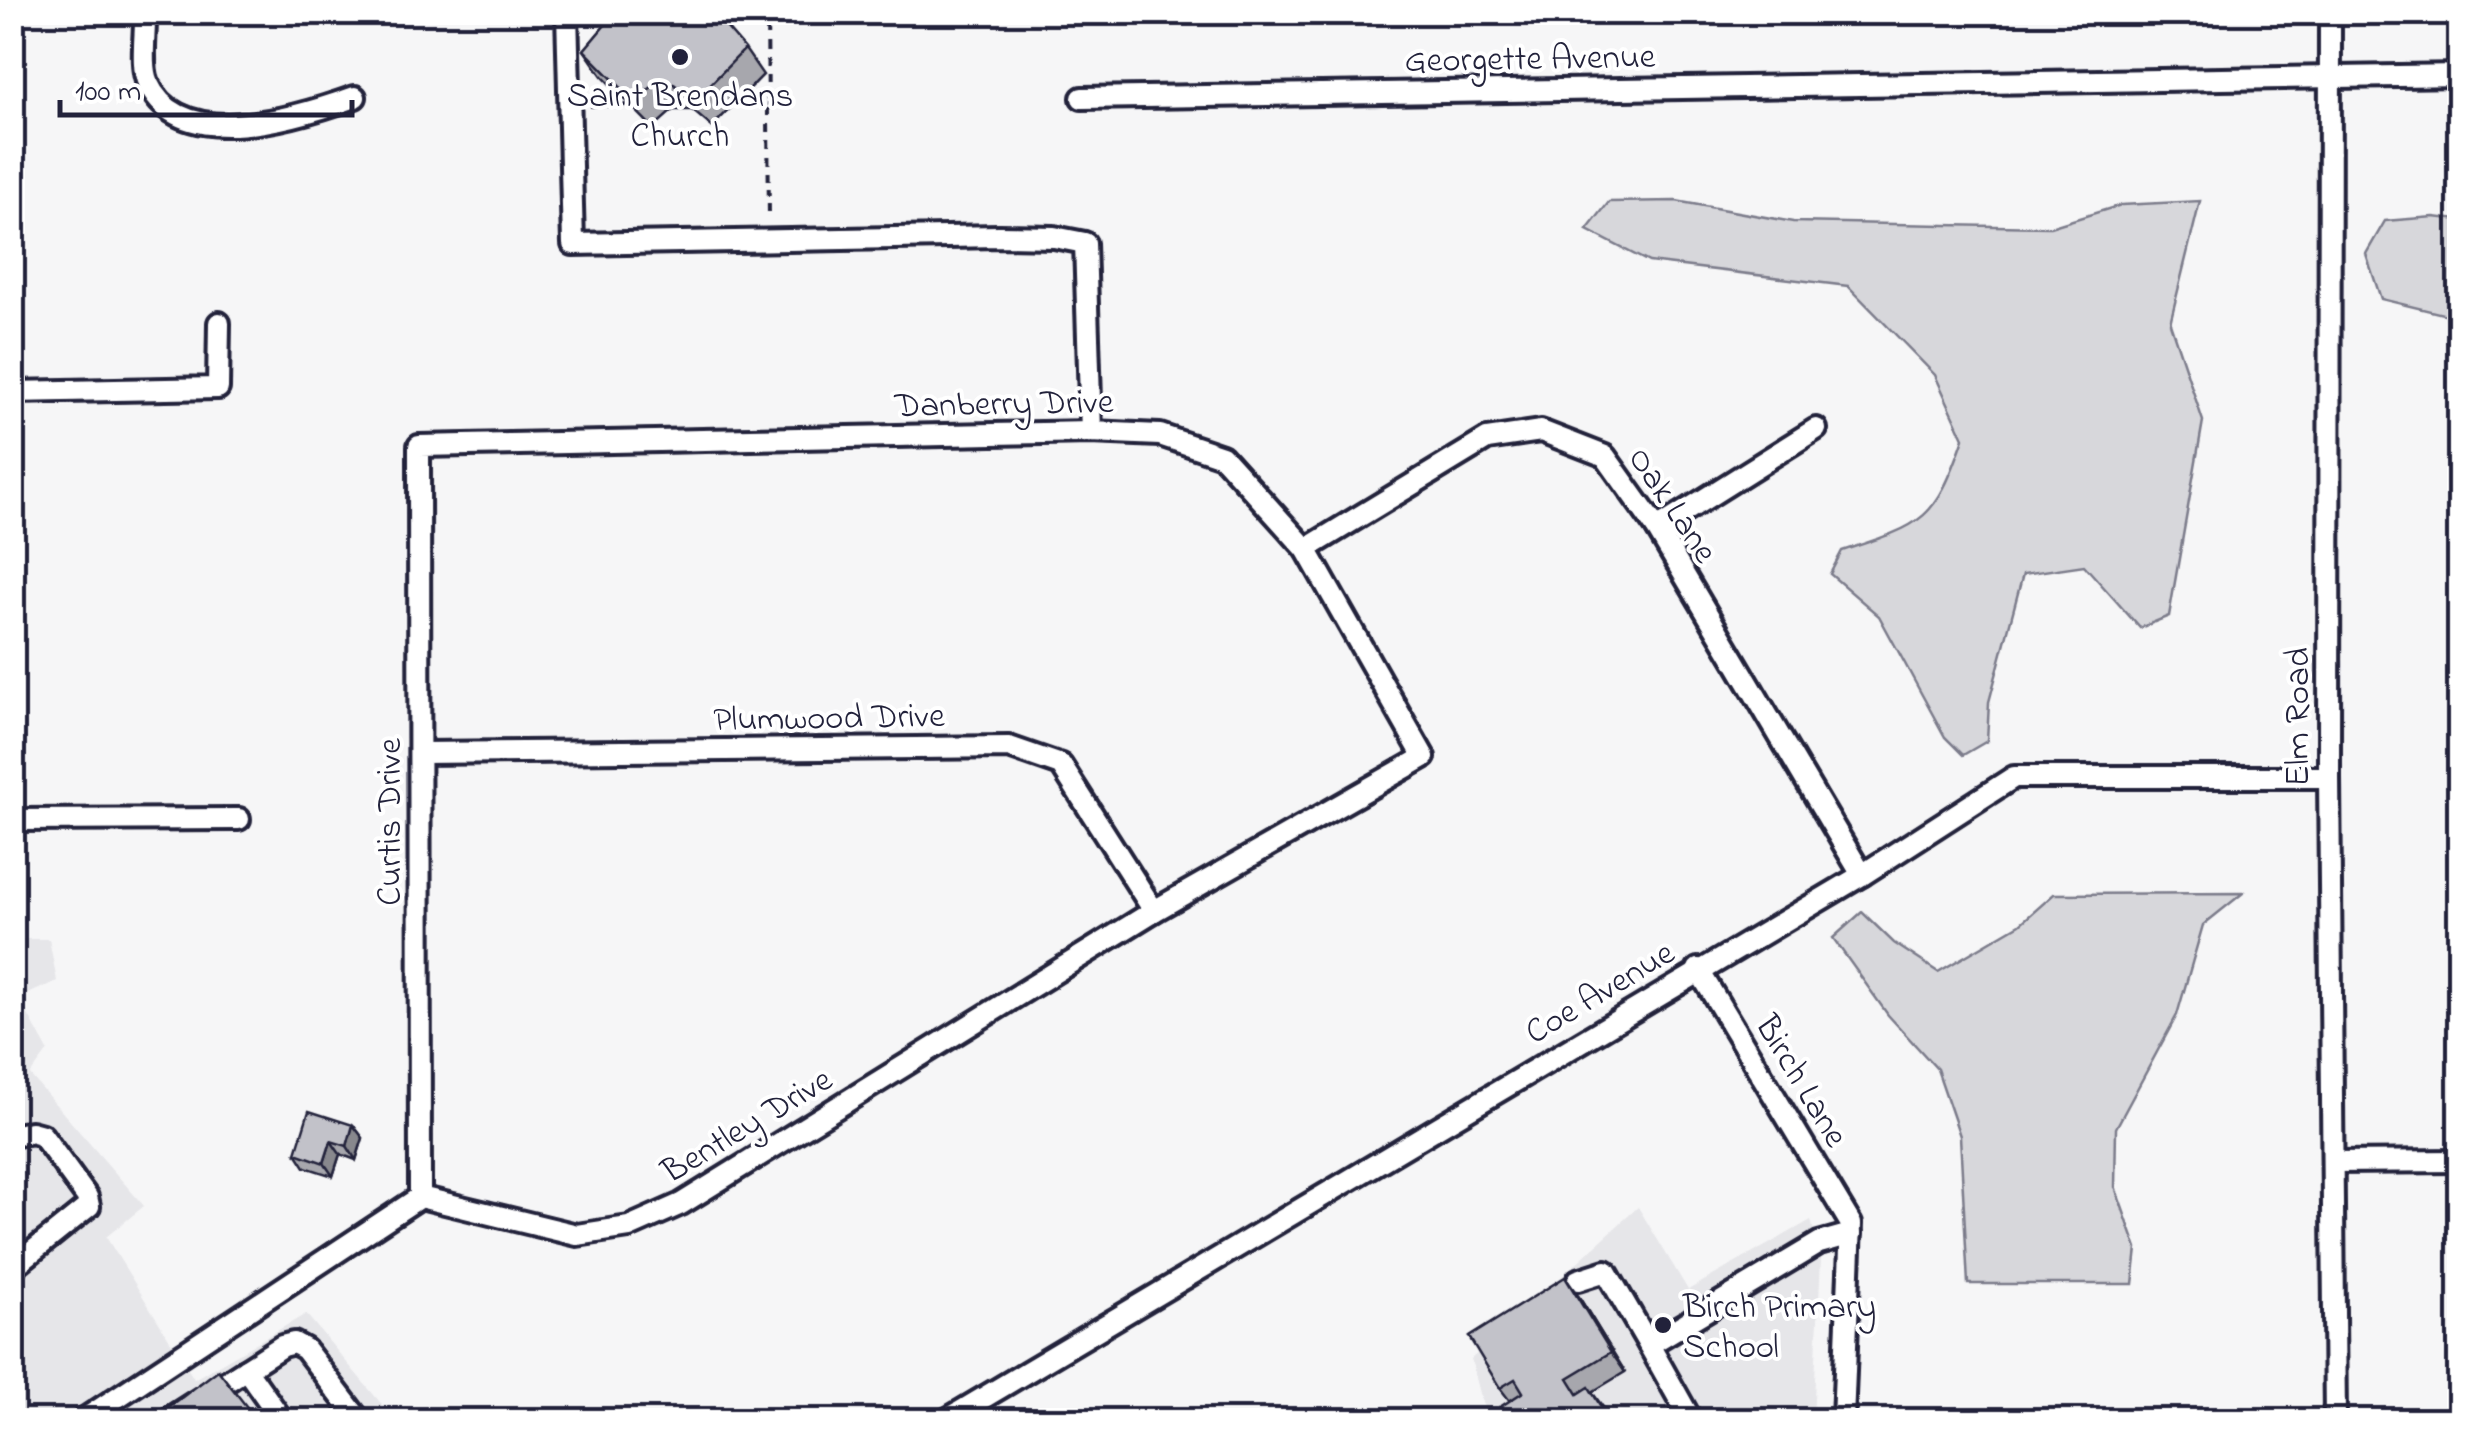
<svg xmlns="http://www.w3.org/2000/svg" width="2472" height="1433" font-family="'Indie Flower',sans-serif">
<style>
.built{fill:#e6e6e9}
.green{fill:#d7d7db;stroke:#7c7c8b;stroke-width:2.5}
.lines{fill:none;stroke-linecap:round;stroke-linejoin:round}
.minor-casing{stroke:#22223b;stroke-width:28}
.path{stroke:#22223b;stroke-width:4;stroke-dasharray:8 8;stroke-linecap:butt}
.minor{stroke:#fff;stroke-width:20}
.wall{fill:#a7a7ad;stroke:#22223b;stroke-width:2.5}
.shaded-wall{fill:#88888d;stroke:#22223b;stroke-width:2.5}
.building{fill:#c2c2c9;stroke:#22223b;stroke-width:2.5}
.poi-dot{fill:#22223b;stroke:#fff;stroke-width:4}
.labels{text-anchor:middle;stroke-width:8;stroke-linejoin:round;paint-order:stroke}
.street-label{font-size:35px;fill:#22223b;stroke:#fff}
.poi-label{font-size:35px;fill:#22223b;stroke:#fff}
</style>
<rect width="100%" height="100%" fill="#f6f6f7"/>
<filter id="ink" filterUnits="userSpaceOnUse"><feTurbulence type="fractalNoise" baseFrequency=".01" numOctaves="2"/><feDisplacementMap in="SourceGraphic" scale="20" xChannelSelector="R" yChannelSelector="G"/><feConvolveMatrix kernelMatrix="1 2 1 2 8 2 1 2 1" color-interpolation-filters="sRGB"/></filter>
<g filter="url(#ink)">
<g class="built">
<polygon points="13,939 49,939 57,981 19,998 48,1051 30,1075 144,1206 106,1237 194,1379 306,1314 395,1420 13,1420"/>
<polygon points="1638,1207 1688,1290 1811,1220 1821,1259 1813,1420 1487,1420 1471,1359"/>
</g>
<g class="green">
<path d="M1676,201l117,21 257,5 71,-22 79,-4 -30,122 33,98 -34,195 -29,12 -56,-63 -61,9 -34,128 -2,39 -24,14 -18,-18 -66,-121 -49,-42 12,-23c83,-27 93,-30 122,-113l-29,-63 -87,-89 -199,-24 -62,-32 22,-28z"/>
<polygon points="2434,217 2459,220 2459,318 2381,299 2366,254 2385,221"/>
<polygon points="2243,893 2203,925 2177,1015 2116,1128 2115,1187 2137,1249 2133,1284 1968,1284 1960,1136 1937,1069 1888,1015 1833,938 1862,912 1894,943 1938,972 2020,924 2054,894"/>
</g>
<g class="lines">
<defs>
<g id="minor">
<path d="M145,12c1,20 -5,54 3,71 32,72 151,34 207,14"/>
<polyline points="567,12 573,244 999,236 1054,237 1085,243 1091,432"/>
<polyline points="2330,12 2329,777 2335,1420"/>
<polyline points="1082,98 2460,75"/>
<polyline points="12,392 218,388 219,323"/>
<polyline points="1657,529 1816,429"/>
<polyline points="1306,549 1487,439 1541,431 1605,456 1657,529 1862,875"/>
<polyline points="421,753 1009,747 1061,765 1154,911"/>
<polyline points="12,820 239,819"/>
<polyline points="1698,969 1851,1224 1843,1420"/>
<polyline points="12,1136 31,1132 42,1135 87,1197 89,1206 12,1268"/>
<polyline points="2333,1162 2460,1161"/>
<polyline points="1578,1280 1606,1271 1649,1345 1819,1243 1851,1234"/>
<polyline points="1649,1345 1691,1420"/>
<polyline points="246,1369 282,1420"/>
<polyline points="83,1420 420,1197 577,1235 629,1227 681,1204 1154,911 1424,757 1306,549 1222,456 1160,435 1091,432 419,446 420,1197"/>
<polyline points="167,1420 282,1346 294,1343 305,1349 359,1420"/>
<polyline points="946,1420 1862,875 2014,777 2329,777"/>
</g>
</defs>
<use href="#minor" class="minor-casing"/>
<g class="path">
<polyline points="767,12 769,220"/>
<polyline points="735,103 768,104"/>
<polyline points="590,106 631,105"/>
</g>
<use href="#minor" class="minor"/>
</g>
<g class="wall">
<polygon points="616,12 718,12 718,19 745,49 763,75 712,127 692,110 673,110 653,128 602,76 584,50"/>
<polygon points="353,1125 363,1138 356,1160 340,1154 333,1176 305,1167 296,1153"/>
<polygon points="1579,1297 1625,1372 1592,1392 1603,1407 1510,1401 1500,1388"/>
</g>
<g class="shaded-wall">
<polygon points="353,1125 363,1138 356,1160 347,1146"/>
<polygon points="331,1141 340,1154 333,1176 324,1163"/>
<polygon points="1565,1277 1579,1297 1625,1372 1611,1352"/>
</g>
<g class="building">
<polygon points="616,12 713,12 745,49 694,101 674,84 655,84 635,102 584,50"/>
<polygon points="309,1111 353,1125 347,1146 331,1141 324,1163 296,1153"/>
<polygon points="1565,1277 1611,1352 1568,1378 1578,1394 1589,1387 1609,1420 1508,1420 1500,1407 1523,1392 1515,1379 1500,1388 1469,1337"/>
<polygon points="218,1370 257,1420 152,1420"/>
</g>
</g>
<g class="poi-dot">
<circle cx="680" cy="57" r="10"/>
<circle cx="1663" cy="1325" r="10"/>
</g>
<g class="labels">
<g class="street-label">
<text transform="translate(1530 57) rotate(-1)" y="12">Georgette Avenue</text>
<text transform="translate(1004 402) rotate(-1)" y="12">Danberry Drive</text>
<text transform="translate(1674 504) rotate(56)" y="12">Oak Lane</text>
<text transform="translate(829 716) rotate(-1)" y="12">Plumwood Drive</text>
<text transform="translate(2296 717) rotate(-90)" y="12">Elm Road</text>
<text transform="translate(388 822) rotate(-90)" y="12">Curtis Drive</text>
<text transform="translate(1599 991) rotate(-31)" y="12">Coe Avenue</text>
<text transform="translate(1803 1080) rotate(59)" y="12">Birch Lane</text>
<text transform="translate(746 1124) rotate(-31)" y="12">Bentley Drive</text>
</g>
<g class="poi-label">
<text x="680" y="106">Saint Brendans<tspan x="680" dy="40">Church</tspan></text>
<text x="1683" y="1317" text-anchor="start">Birch Primary<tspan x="1683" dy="40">School</tspan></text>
</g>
</g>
<rect width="2472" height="1433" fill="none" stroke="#fff" stroke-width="50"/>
<rect x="25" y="25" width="2422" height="1383" fill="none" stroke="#22223b" stroke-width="4" filter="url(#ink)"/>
<path d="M60 100v15h292v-15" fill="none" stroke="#22223b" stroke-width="5"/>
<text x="75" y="100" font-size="30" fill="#22223b" stroke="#ffffff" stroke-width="8" paint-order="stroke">100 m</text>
</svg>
